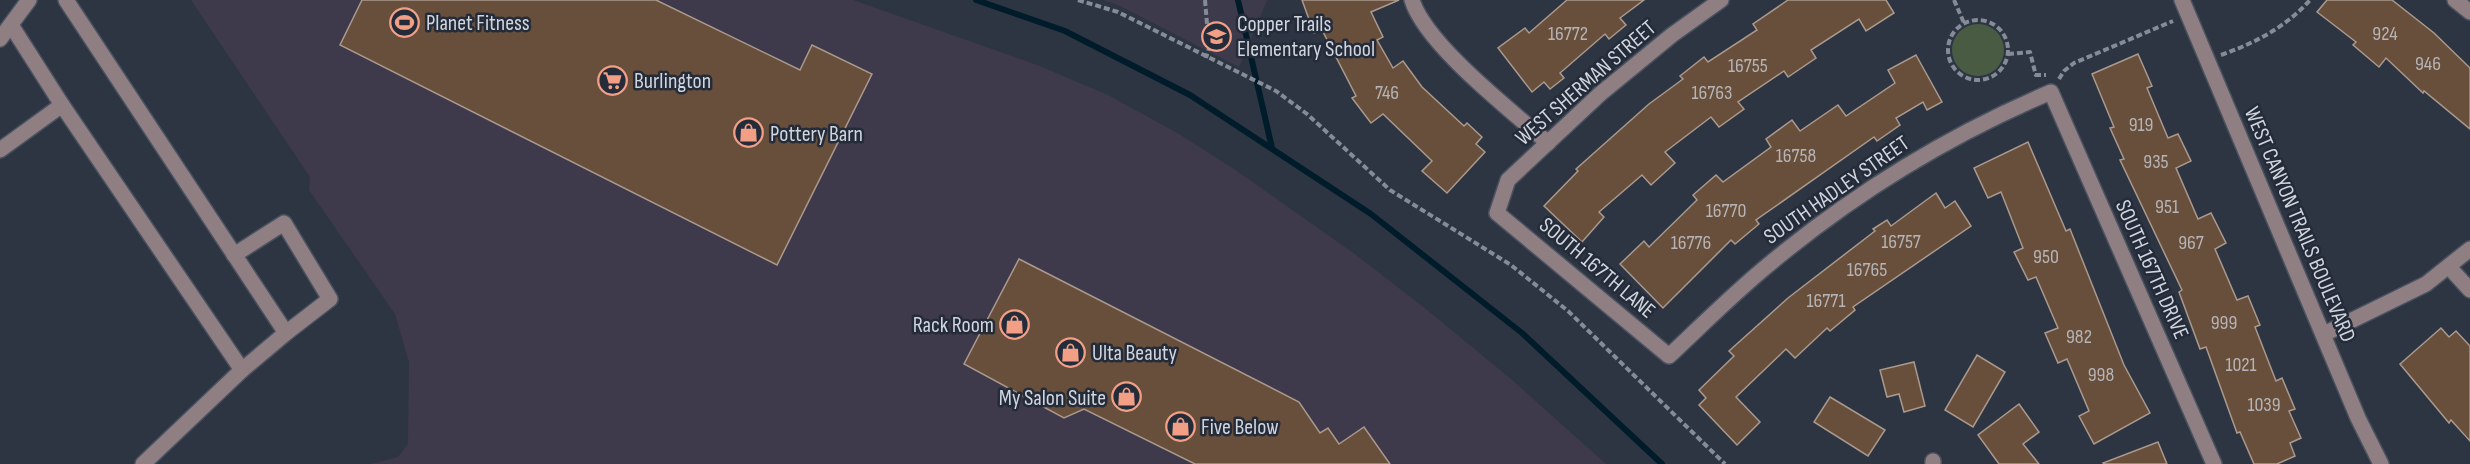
<svg xmlns="http://www.w3.org/2000/svg" width="2470" height="464" font-family="'Sofia Sans Condensed',sans-serif">
<style>
.commercial{fill:#3e3a4b}
.education{fill:#3d3a4b}
.green{fill:#4a5b44}
.lines{fill:none;stroke-linecap:round;stroke-linejoin:round}
.stream{stroke:#001c2a;stroke-width:6}
.building{fill:#684f3c;stroke:#aa998d;stroke-width:1.5}
.minor-casing{stroke:#4a525f;stroke-width:18}
.path{stroke:#858c97;stroke-width:4;stroke-dasharray:6 3;stroke-linecap:butt}
.minor{stroke:#8f7f83;stroke-width:15}
.labels{text-anchor:middle;stroke-width:5;stroke-linejoin:round;paint-order:stroke}
.number-label{font-size:20px;fill:#b6b4b6}
.poi-label{font-size:22px;fill:#d0d5de;stroke:#242b39;text-anchor:start}
.street-label{font-size:22px;fill:#d0d5de;stroke:#242b39}
</style>
<rect width="100%" height="100%" fill="#2d3543"/>
<polygon class="commercial" points="191,0 853,0 1037,65 1108,95 1179,134 1237,171 1356,255 1422,306 1511,379 1606,464 371,464 398,457 408,444 409,362 395,314 309,190 310,177"/>
<polygon class="education" points="1103,0 1267,0 1239,67 1118,5"/>
<circle class="green" cx="1978" cy="50" r="26"/>
<g class="lines">
<g class="stream">
<polyline points="976,0 1065,31 1190,95 1371,214 1522,333 1662,464"/>
<polyline points="1238,0 1272,148"/>
</g>
</g>
<g class="building">
<polygon points="362,0 656,0 800,70 812,45 872,74 777,265 340,45"/>
<polygon points="1302,0 1399,0 1371,12 1383,37 1377,40 1393,68 1403,61 1422,87 1464,126 1467,123 1482,137 1476,144 1485,152 1447,193 1422,171 1432,161 1383,114 1371,123 1352,98 1356,96 1322,30 1314,33"/>
<polygon points="1567,0 1644,0 1620,18 1626,25 1609,39 1605,34 1560,73 1564,78 1550,89 1544,82 1532,92 1498,48 1525,28 1529,33"/>
<polygon points="1788,0 1886,0 1894,13 1866,31 1859,19 1811,50 1816,58 1788,77 1784,71 1738,102 1744,109 1719,127 1711,117 1665,152 1675,163 1651,185 1642,175 1599,212 1604,217 1582,242 1544,206 1578,171 1576,169 1649,104 1683,79 1680,76 1704,57 1708,62 1757,30 1753,24"/>
<polygon points="2327,0 2392,0 2434,33 2470,68 2470,129 2424,91 2423,93 2386,58 2379,67 2353,45 2356,42 2317,12"/>
<polygon points="2138,54 2152,86 2147,88 2168,138 2178,134 2191,161 2176,168 2198,219 2211,213 2226,243 2215,249 2237,300 2248,296 2260,325 2255,327 2276,381 2282,378 2295,409 2289,411 2301,438 2290,443 2295,456 2277,464 2254,464 2240,432 2237,433 2206,347 2200,349 2179,292 2182,290 2120,160 2124,159 2110,128 2114,127 2092,74"/>
<polygon points="1916,55 1942,102 1927,110 1923,102 1896,118 1900,125 1877,141 1874,137 1756,220 1759,224 1735,244 1731,240 1663,308 1620,264 1644,241 1649,247 1697,200 1693,195 1716,175 1723,182 1771,147 1766,139 1792,120 1800,131 1838,105 1846,116 1895,83 1888,70"/>
<polygon points="2028,142 2066,231 2070,229 2124,365 2150,413 2094,444 2079,416 2089,411 2067,359 2058,363 2045,333 2058,328 2036,277 2028,280 2014,252 2023,248 2001,192 1988,198 1974,168"/>
<polygon points="1936,193 1945,208 1955,201 1971,226 1853,307 1855,310 1830,331 1827,328 1795,358 1786,349 1736,397 1760,422 1737,445 1699,405 1706,398 1699,390 1734,356 1729,351 1788,298 1875,231 1873,229 1887,220 1891,226"/>
<polygon points="1019,259 1299,402 1320,433 1328,428 1339,444 1364,427 1390,464 1195,464 1084,409 1064,418 964,364"/>
<polygon points="2441,328 2449,337 2456,331 2470,346 2470,441 2451,420 2449,423 2400,364"/>
<polygon points="1977,355 2005,372 1973,427 1945,410"/>
<polygon points="1914,362 1925,406 1904,412 1899,394 1887,397 1880,370"/>
<polygon points="1830,397 1885,430 1868,456 1814,422"/>
<polygon points="2019,404 2039,432 2023,444 2039,464 1999,464 1978,435"/>
<polygon points="2158,442 2167,464 2104,464 2103,463"/>
</g>
<g class="lines">
<defs>
<g id="minor">
<polyline points="66,0 286,333 242,370"/>
<path d="M1412,0c14,45 100,111 136,143"/>
<path d="M1721,0l-49,35 -72,59 -92,86 -11,33 172,143c32,-30 64,-62 98,-90 86,-72 180,-130 284,-174l163,372"/>
<polyline points="2182,0 2358,418 2381,464"/>
<polyline points="2455,0 2470,12"/>
<polyline points="11,25 62,105"/>
<polyline points="0,39 29,0"/>
<polyline points="0,150 62,105 242,370 143,464"/>
<polyline points="234,255 284,223 330,299 286,333"/>
<polyline points="2449,267 2470,290"/>
<polyline points="2324,334 2426,284 2470,249"/>
<polyline points="1933,461 1933,464"/>
</g>
</defs>
<use href="#minor" class="minor-casing"/>
<g class="path">
<polyline points="1078,0 1118,12 1276,91 1307,114 1390,190 1511,265 1568,311 1725,464"/>
<polyline points="1205,0 1209,48 1206,58"/>
<polyline points="1954,0 1964,23"/>
<circle cx="1978" cy="50" r="30"/>
<polyline points="2008,54 2030,52 2036,76"/>
<path d="M2221,55c34,-12 65,-28 89,-55"/>
<polyline points="2035,75 2046,75"/>
<polyline points="2059,79 2064,71 2074,63 2173,21"/>
</g>
<use href="#minor" class="minor"/>
</g>
<defs>
<symbol id="stadium-ring" viewBox="-11 -11 22 22"><circle r="9.5" fill="#242b39" stroke="#f39f85" stroke-width="1.5"/><path d="M0-5a6.5 5 0 1 0 0 10a6.5 5 0 1 0 0-10ZM-3.5-1.8h7v3.6h-7Z" fill="#f39f85"/></symbol>
<symbol id="school-ring" viewBox="-11 -11 22 22"><circle r="9.5" fill="#242b39" stroke="#f39f85" stroke-width="1.5"/><path d="M0-5L7-2L0 1L-7-2ZM-4 1L0 2.5L4 1V4Q0 6-4 4Z" fill="#f39f85"/></symbol>
<symbol id="supermarket-ring" viewBox="-11 -11 22 22"><circle r="9.5" fill="#242b39" stroke="#f39f85" stroke-width="1.5"/><path d="M-6-5.5h2.5l.6 2H6L4.5 2H-2.5L-4.4-4H-6ZM-1.5 3.2a1.3 1.3 0 1 0 .1 0ZM3 3.2a1.3 1.3 0 1 0 .1 0Z" fill="#f39f85"/></symbol>
<symbol id="shop-ring" viewBox="-11 -11 22 22"><circle r="9.5" fill="#242b39" stroke="#f39f85" stroke-width="1.5"/><path d="M-5-2.5h2.3a2.7 3.5 0 0 1 5.4 0H5L5.5 6h-11ZM-1.5-2.5h3a1.5 2.3 0 0 0-3 0Z" fill="#f39f85"/></symbol>
</defs>
<g fill-rule="evenodd">
<use href="#stadium-ring" x="388" y="6" width="33" height="33"/>
<use href="#school-ring" x="1200" y="20" width="33" height="33"/>
<use href="#supermarket-ring" x="596" y="64" width="33" height="33"/>
<use href="#shop-ring" x="732" y="116" width="33" height="33"/>
<use href="#shop-ring" x="998" y="308" width="33" height="33"/>
<use href="#shop-ring" x="1054" y="336" width="33" height="33"/>
<use href="#shop-ring" x="1110" y="380" width="33" height="33"/>
<use href="#shop-ring" x="1164" y="410" width="33" height="33"/>
</g>
<g class="labels">
<g class="number-label">
<text x="1568" y="40">16772</text>
<text x="2385" y="40">924</text>
<text x="2428" y="70">946</text>
<text x="1748" y="72">16755</text>
<text x="1387" y="99">746</text>
<text x="1712" y="99">16763</text>
<text x="2141" y="131">919</text>
<text x="1796" y="162">16758</text>
<text x="2156" y="168">935</text>
<text x="2167" y="213">951</text>
<text x="1726" y="217">16770</text>
<text x="1901" y="248">16757</text>
<text x="1691" y="249">16776</text>
<text x="2191" y="249">967</text>
<text x="2046" y="263">950</text>
<text x="1867" y="276">16765</text>
<text x="1826" y="307">16771</text>
<text x="2224" y="329">999</text>
<text x="2079" y="343">982</text>
<text x="2241" y="371">1021</text>
<text x="2101" y="381">998</text>
<text x="2264" y="411">1039</text>
</g>
<g class="poi-label">
<text x="426" y="30">Planet Fitness</text>
<text x="1237" y="31">Copper Trails<tspan x="1237" dy="25">Elementary School</tspan></text>
<text x="634" y="88">Burlington</text>
<text x="770" y="141">Pottery Barn</text>
<text x="994" y="332" text-anchor="end">Rack Room</text>
<text x="1092" y="360">Ulta Beauty</text>
<text x="1106" y="405" text-anchor="end">My Salon Suite</text>
<text x="1201" y="434">Five Below</text>
</g>
<g class="street-label">
<text transform="translate(1585 82) rotate(-41)" y="8">WEST SHERMAN STREET</text>
<text transform="translate(1836 189) rotate(-35)" y="8">SOUTH HADLEY STREET</text>
<text transform="translate(2301 224) rotate(67)" y="8">WEST CANYON TRAILS BOULEVARD</text>
<text transform="translate(1598 267) rotate(40)" y="8">SOUTH 167TH LANE</text>
<text transform="translate(2153 269) rotate(66)" y="8">SOUTH 167TH DRIVE</text>
</g>
</g>
</svg>
